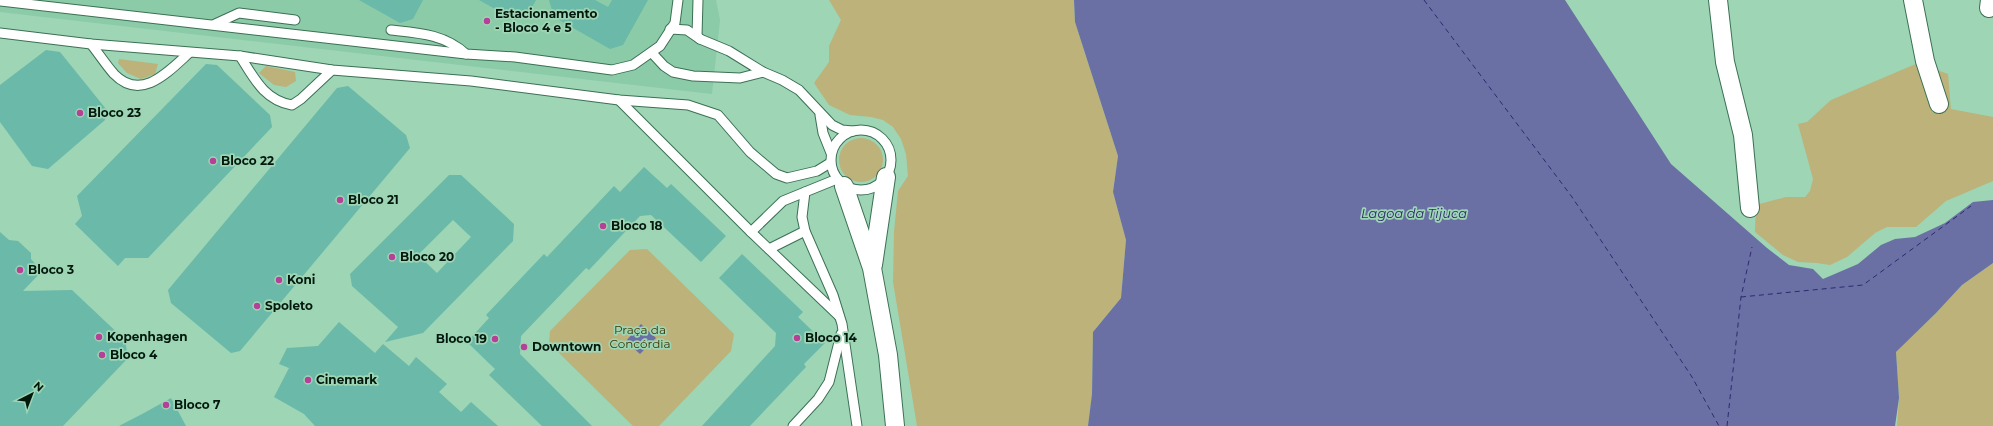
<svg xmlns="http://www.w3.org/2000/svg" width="1993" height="426" font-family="Montserrat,sans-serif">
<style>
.built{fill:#8bcba7}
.green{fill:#bcb27a}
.water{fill:#6a6fa4}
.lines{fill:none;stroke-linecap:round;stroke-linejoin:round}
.ferry{stroke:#2c2b6d;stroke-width:1;stroke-dasharray:5 4;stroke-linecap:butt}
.building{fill:#6ab9a9;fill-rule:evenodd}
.lane-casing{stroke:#3b7054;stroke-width:11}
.street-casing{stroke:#3b7054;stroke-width:20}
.lane{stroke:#fff;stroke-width:9}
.street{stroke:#fff;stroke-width:18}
.poi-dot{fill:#b64098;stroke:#9dd5b5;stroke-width:1.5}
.labels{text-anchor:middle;stroke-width:3.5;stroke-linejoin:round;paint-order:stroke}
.poi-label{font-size:12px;font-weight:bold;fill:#03180d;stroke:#9dd5b5;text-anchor:start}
.park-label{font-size:12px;fill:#3f3602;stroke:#9dd5b5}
.water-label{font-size:13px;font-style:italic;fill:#2c2b6d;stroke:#9dd5b5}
</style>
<rect width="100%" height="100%" fill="#9dd5b5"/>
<polygon class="built" points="0,0 716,0 720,20 712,94 0,12"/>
<g class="green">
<polygon points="829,0 1074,0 1075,22 1118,156 1113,192 1126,240 1121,298 1093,332 1092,394 1088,426 917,426 893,282 894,232 898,191 908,176 906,154 901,139 893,127 883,120 871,117 850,115 829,105 814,83 829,62 829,46 841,20"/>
<polygon points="119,59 158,64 155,74 141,79 127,73 118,63"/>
<polygon points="1918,63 1948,74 1951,109 1993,117 1993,181 1946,201 1916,227 1887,227 1875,233 1847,257 1830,265 1817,263 1798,262 1783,255 1755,232 1756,205 1786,197 1805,197 1810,191 1813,179 1798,124 1807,122 1831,100"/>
<polygon points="266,66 295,72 296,81 286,87 274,85 259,73"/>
<circle cx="861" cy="160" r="22"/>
<polygon points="647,249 734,334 731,351 659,426 633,426 549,343 550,331 630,250"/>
<polygon points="1993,263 1993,426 1897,426 1899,398 1896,352 1936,313 1962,285"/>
</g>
<g class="water">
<polygon points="1074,0 1565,0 1671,164 1767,248 1789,265 1813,269 1823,279 1858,264 1881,245 1895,239 1915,237 1945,223 1973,202 1993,200 1993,263 1962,285 1936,313 1896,352 1899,398 1895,426 1088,426 1092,394 1093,332 1121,298 1126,240 1113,192 1118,156 1075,22"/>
<polygon points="641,324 656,338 640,354 626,341"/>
</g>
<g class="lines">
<g class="ferry">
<polyline points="1424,0 1572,197 1692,377 1719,426"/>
<polyline points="1741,297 1863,285 1971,206"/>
<polyline points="1727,426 1741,297 1752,247"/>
</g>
</g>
<g class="building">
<polygon points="359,0 423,0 413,19 400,23"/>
<polygon points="479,0 536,0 527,16 515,20"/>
<polygon points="549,0 595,0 608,7 612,0 648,0 623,45 610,49 554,17"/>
<polygon points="46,50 60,52 106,109 105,120 48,169 32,166 0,122 0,85"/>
<polygon points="206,64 217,65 270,115 272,127 148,258 125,258 118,266 75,224 82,216 77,196"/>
<polygon points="348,86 406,135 410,148 240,351 231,353 171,303 168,290 337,88"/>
<polygon points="644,167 667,188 671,184 726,236 701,262 651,215 640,216 589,270 586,268 521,336 520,354 592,426 542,426 489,375 495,369 467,342 489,318 486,315 544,254 547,257 614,186 620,192"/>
<path d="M449,175h12l53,49 -1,17 -90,92 -38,9 13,-15 -46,-41 -2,-12zM453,220l18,17 -34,36 -19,-18z"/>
<polygon points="0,232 9,240 18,241 31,253 31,259 39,268 40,273 23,291 72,290 125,340 128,358 63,426 0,426"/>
<polygon points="742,254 803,312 798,317 825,343 804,364 806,367 750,426 702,426 775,346 776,333 719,278"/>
<polygon points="339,322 375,353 383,344 409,366 416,357 447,384 439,392 461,412 471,402 498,426 315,426 304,414 274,397 289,368 279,364 287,348 318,346"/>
<polygon points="171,398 186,426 119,426 144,413"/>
</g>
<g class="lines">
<defs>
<g id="lane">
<polyline points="698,0 697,36 700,39"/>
<polyline points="0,1 466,54 515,57 612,70 633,65 660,46 675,23 678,0"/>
<polyline points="215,24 239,13 295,20"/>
<polyline points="670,29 687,30 700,39 729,51 763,72 782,80 799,90 832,125 842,130 853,131"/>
<path d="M391,30c28,3 53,4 75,24"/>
<polyline points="0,33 91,44 240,56 332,70 471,81 619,100 688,105 718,115 750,152 776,174 787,178 817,171 830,163"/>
<path d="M91,44c8,10 15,21 23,30 27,28 54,-2 75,-21"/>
<polyline points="652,53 664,66 673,72 693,76 740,78 763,72"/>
<path d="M240,56c14,22 24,44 52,49l9,-6 31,-29"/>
<polyline points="619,100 751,232 839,316"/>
<polyline points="820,115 823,133 831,153"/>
<circle cx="861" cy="160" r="30"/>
<polyline points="837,179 805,192 802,217 805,231 833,295 842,324 857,426"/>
<polyline points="751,232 783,201 805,192"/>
<polyline points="769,249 805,231"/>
<polyline points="793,426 818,399 829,382 841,334"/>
</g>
<g id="street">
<polyline points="1718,0 1725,62 1743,135 1750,208"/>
<polyline points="1913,0 1925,61 1939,104"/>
<polyline points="1989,8 1990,0"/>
<polyline points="844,186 872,268 888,355 895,426"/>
<polyline points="873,265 886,177"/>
</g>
</defs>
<use href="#lane" class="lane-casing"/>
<use href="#street" class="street-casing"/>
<use href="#lane" class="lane"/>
<use href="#street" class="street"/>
</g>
<g class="poi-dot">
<circle cx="487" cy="21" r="4"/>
<circle cx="80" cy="113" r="4"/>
<circle cx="213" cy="161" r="4"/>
<circle cx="340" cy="200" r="4"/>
<circle cx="603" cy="226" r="4"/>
<circle cx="392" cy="257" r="4"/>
<circle cx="20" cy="270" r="4"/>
<circle cx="279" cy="280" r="4"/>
<circle cx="257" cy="306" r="4"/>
<circle cx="99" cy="337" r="4"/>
<circle cx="797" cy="338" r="4"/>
<circle cx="495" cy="339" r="4"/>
<circle cx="524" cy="347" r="4"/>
<circle cx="102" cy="355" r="4"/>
<circle cx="308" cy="380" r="4"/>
<circle cx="166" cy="405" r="4"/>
</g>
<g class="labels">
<g class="poi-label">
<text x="495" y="18">Estacionamento<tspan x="495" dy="14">- Bloco 4 e 5</tspan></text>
<text x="88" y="117">Bloco 23</text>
<text x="221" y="165">Bloco 22</text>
<text x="348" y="204">Bloco 21</text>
<text x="611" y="230">Bloco 18</text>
<text x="400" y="261">Bloco 20</text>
<text x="28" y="274">Bloco 3</text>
<text x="287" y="284">Koni</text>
<text x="265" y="310">Spoleto</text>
<text x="107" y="341">Kopenhagen</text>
<text x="805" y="342">Bloco 14</text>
<text x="487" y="343" text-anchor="end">Bloco 19</text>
<text x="532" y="351">Downtown</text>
<text x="110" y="359">Bloco 4</text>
<text x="316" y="384">Cinemark</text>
<text x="174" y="409">Bloco 7</text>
</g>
<g class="park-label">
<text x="640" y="334">Praça da<tspan x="640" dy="14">Concórdia</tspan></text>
</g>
<g class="water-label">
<text x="1414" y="218">Lagoa da Tijuca</text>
</g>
</g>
<g transform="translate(32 394) rotate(42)" stroke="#9dd5b5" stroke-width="3" paint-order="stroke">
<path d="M0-3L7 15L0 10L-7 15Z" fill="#03180d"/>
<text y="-6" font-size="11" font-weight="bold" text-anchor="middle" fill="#03180d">N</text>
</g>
</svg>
